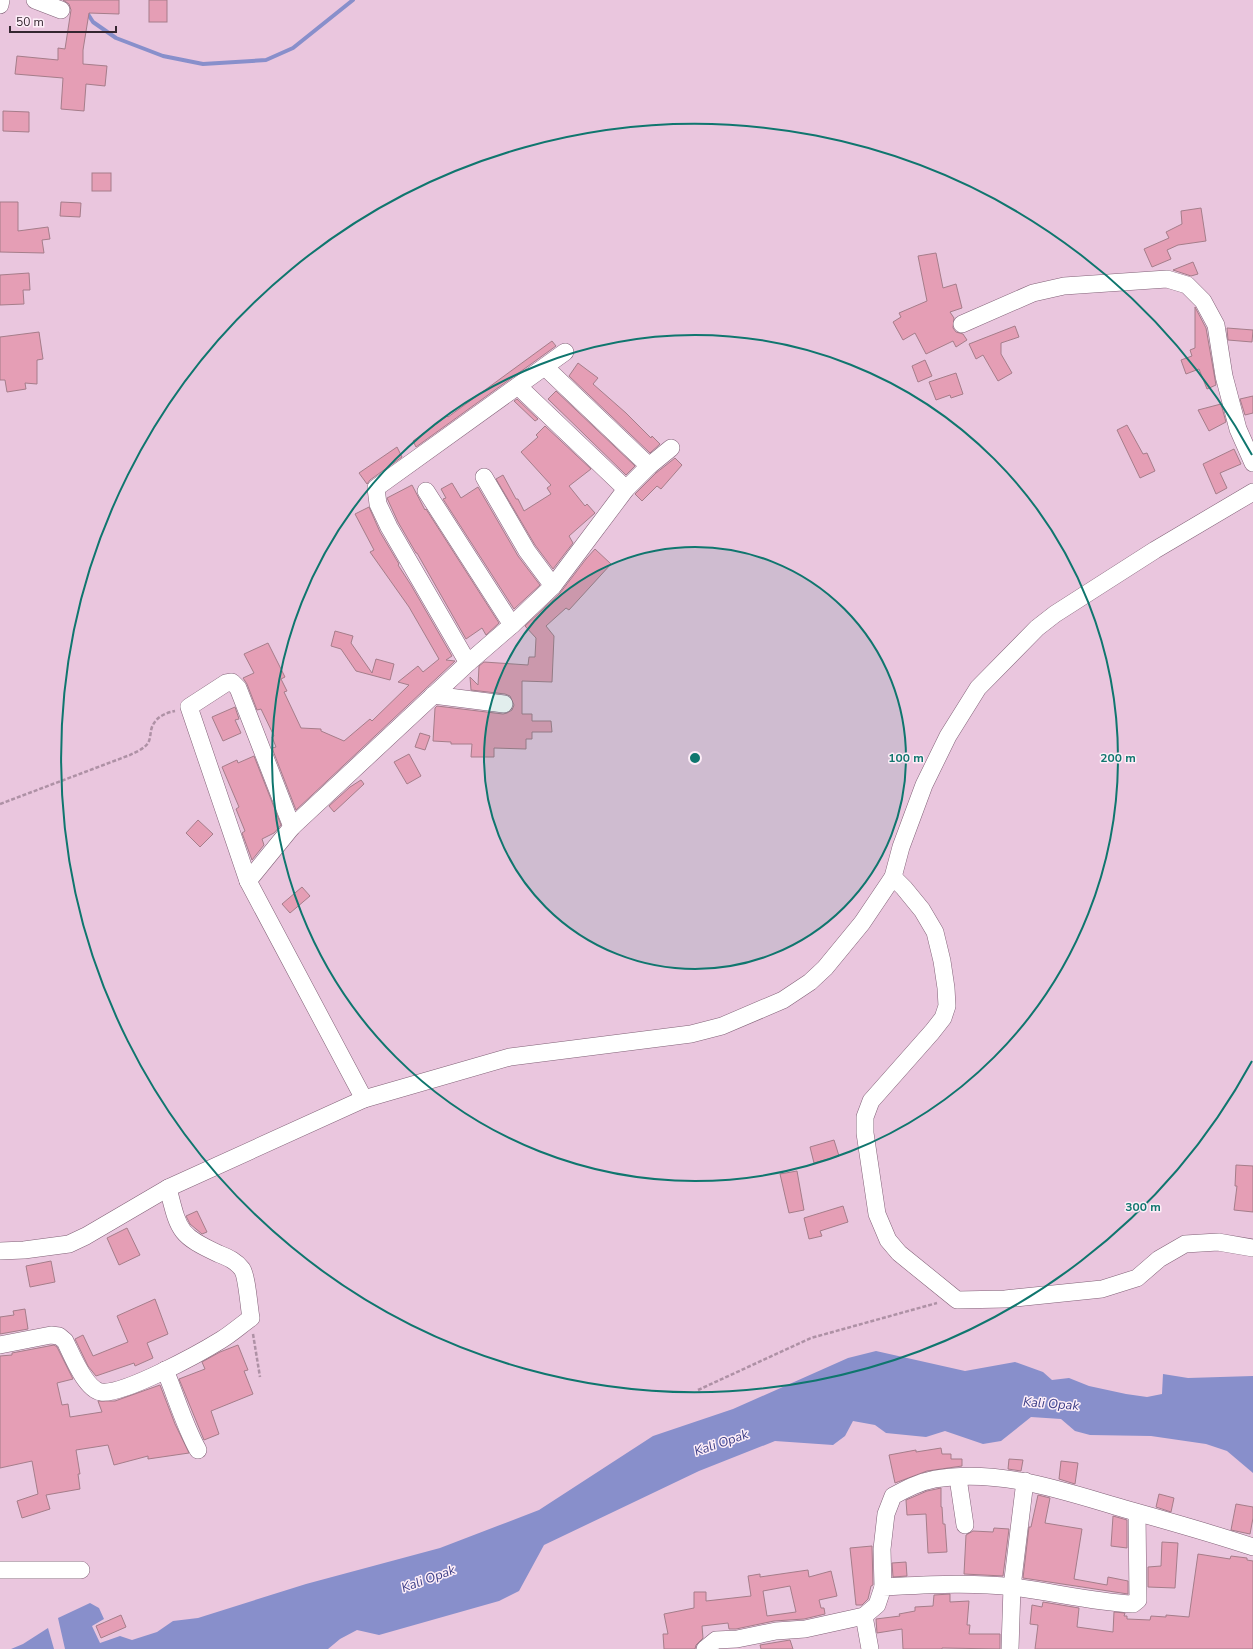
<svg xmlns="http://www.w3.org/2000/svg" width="1253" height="1649" font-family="'Nunito Sans',sans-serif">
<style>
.water{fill:#888fcb}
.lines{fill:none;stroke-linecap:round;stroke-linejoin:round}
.stream{stroke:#888fcb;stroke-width:4}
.building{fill:#e59eb5;stroke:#a57d8a;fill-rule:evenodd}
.minor-casing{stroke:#816177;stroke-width:18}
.path{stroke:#ae91a5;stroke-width:2.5;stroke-dasharray:4 2;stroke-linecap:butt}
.minor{stroke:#fff;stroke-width:17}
.ring{fill:none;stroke:#0f766e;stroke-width:2}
.labels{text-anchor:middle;stroke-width:3;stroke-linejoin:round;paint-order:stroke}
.water-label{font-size:13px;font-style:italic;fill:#3c3e87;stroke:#fdeef8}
.centre{fill:#0f766e;stroke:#fdeef8;stroke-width:2}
.ring-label{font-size:12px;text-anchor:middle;font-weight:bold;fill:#0f766e;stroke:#fdeef8;stroke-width:3;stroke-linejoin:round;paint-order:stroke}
</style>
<rect width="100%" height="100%" fill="#eac6de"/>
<g class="water">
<polygon points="876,1351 965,1371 1015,1362 1043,1372 1052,1380 1069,1378 1089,1386 1126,1394 1147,1397 1162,1394 1163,1374 1188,1378 1253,1376 1253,1473 1227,1451 1206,1444 1151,1436 1090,1435 1075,1431 1061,1419 1031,1417 1001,1441 983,1444 945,1431 926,1437 886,1433 875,1425 853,1421 845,1436 833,1445 775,1441 699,1471 544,1545 519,1591 499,1601 379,1635 357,1630 340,1639 328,1649 65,1649 58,1618 90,1603 99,1608 104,1619 92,1626 100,1643 120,1636 132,1640 157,1632 173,1621 198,1618 306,1584 440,1548 539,1510 653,1436 733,1409 848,1358"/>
<polygon points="48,1628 54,1649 11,1649 23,1644"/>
</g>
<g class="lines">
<polyline class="stream" points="86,11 93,22 116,38 163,56 203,64 266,60 293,48 353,0"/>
</g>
<g class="building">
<polygon points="63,0 119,0 119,14 89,13 83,50 83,64 107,66 105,86 86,84 84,111 61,109 63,78 15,74 17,56 58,60 58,48 65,49 71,10 69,4"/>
<rect x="149" y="0" width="18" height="22"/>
<polygon points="3,111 29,112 29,132 3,131"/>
<rect x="92" y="173" width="19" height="18"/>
<polygon points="0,202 18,202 18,231 48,227 50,239 42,240 44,253 0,252"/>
<polygon points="61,202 81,203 80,217 60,216"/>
<polygon points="1201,208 1206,241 1178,245 1167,250 1171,259 1152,267 1144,249 1169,238 1166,232 1182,224 1181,211"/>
<polygon points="936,253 943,288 956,284 962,308 950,312 954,318 953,328 956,332 963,334 967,340 956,347 953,341 926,354 915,333 903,340 893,322 901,317 899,313 927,301 918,256"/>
<polygon points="1193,262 1198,274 1191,276 1173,270"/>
<polygon points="29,273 30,290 23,290 24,304 0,305 0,275"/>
<polygon points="1195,307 1206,328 1216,385 1207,389 1199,369 1186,374 1181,360 1192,356 1190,350 1195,348"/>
<polygon points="1015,326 1019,337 1001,343 1001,354 1012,373 998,381 983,355 976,359 969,344"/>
<polygon points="1227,328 1253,330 1252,342 1228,340"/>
<polygon points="39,332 43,359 37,360 37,384 25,383 26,389 7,392 5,380 0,380 0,337"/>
<polygon points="552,341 556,346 416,447 413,441 447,416 448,417"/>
<polygon points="925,360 932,376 918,382 912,366"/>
<polygon points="578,363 598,378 593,384 626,413 651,438 652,436 660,444 650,453 569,376"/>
<polygon points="956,373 963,394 951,398 950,395 936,400 929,382"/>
<polygon points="556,391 635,466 626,475 548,399"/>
<polygon points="1253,396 1253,413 1245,415 1240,399"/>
<polygon points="517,399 538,419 535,421 514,401"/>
<polygon points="1221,404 1226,422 1209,431 1198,410"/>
<polygon points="1127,425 1143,454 1147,453 1155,471 1140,478 1117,430"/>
<polygon points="545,426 591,469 569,486 585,506 587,504 595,513 569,536 573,543 553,569 535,545 496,479 503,475 516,499 518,499 524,511 551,494 547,488 551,485 521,452 538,437 536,435"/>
<polygon points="397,447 402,457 370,480 367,484 359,473"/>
<polygon points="1234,449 1241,464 1220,473 1227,488 1216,494 1203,464"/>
<polygon points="675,458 682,465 661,489 657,486 642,501 635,494 656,473"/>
<polygon points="452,483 461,498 478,487 518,556 540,585 514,609 443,499 446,498 441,489"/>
<polygon points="412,485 425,510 426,509 499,623 486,635 482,628 466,639 417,553 416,553 398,522 387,498"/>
<polygon points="369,507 380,532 399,564 398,565 411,585 452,656 446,660 455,661 296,810 272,748 276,747 272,737 274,736 261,709 257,710 247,684 243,678 254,673 244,654 268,643 285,677 281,679 287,691 284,692 301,728 321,729 321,731 344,741 370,719 372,721 409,685 398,682 418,666 423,672 439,659 409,607 370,552 374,550 355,514"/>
<polygon points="595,549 611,564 569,610 566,608 546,626 554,636 552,682 522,681 522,714 532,714 532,721 551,721 552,732 532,732 532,739 526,739 526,749 494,748 494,757 471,757 472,744 451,744 451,742 433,741 435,708 437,706 503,714 507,713 512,710 514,705 510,696 505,694 471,690 470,677 478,685 479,666 484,662 528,665 529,657 535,657 536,638 525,626 560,593 586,559"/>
<polygon points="335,631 353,636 351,643 372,673 376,659 394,664 390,680 356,671 341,649 331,646"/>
<polygon points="235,707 239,719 235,720 241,733 223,741 212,717"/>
<polygon points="420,733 430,736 425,750 415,747"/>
<polygon points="409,754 421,776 407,784 394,762"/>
<polygon points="254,756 281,825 274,833 262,839 264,845 252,860 242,833 245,831 236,809 239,807 222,767 237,760 238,763"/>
<polygon points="361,780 364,784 334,812 329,806 350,787"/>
<polygon points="198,820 213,834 200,847 186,833"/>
<polygon points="302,887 310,896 290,913 282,904"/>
<polygon points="834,1140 839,1156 814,1163 810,1147"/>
<polygon points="1236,1165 1253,1166 1253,1212 1234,1210 1237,1186 1235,1186"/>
<polygon points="797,1171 804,1210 789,1213 780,1174"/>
<polygon points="843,1206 848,1222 820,1231 822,1236 809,1239 804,1218"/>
<polygon points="197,1211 207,1232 202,1234 190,1224 186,1216"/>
<polygon points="127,1228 140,1255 119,1265 107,1238"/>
<polygon points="51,1261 55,1282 30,1287 26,1266"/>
<polygon points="155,1299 168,1334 147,1343 153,1358 135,1366 134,1363 96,1376 88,1366 75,1339 83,1335 93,1356 128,1342 117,1316"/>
<polygon points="25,1309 28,1329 0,1334 0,1317 14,1315 13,1311"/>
<polygon points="54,1345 57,1347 73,1379 57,1383 62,1405 68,1404 70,1417 102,1412 98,1401 115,1401 160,1385 175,1424 189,1453 148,1459 148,1456 114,1465 108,1445 76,1450 80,1474 78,1474 80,1489 46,1495 50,1509 22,1518 17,1501 38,1494 32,1461 0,1468 0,1356 12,1355 12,1353"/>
<polygon points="238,1345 248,1370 244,1371 253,1394 211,1411 219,1434 204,1440 179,1379 205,1369 202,1362 220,1352"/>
<polygon points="941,1448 942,1454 951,1454 951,1459 962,1459 962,1466 927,1471 895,1483 889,1455 916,1450 916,1452"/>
<polygon points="1009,1459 1023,1460 1021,1471 1008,1469"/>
<polygon points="1061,1461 1078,1463 1075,1484 1059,1479"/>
<polygon points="941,1488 941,1507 942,1507 943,1524 945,1524 947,1552 928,1553 926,1514 907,1515 906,1500 927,1491"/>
<polygon points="1159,1494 1174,1498 1171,1512 1156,1507"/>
<polygon points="1038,1495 1050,1498 1045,1523 1082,1529 1074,1579 1107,1585 1108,1577 1128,1581 1128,1594 1023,1578 1029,1527 1031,1527"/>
<polygon points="1236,1504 1253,1507 1253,1518 1250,1534 1231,1530"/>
<polygon points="1113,1516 1127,1520 1127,1548 1111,1546"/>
<polygon points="994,1528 1009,1529 1003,1576 964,1574 966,1535 973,1531 993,1532"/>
<polygon points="1162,1542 1178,1543 1175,1588 1148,1587 1148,1567 1161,1566"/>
<polygon points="872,1546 873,1585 871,1586 868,1599 862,1605 856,1605 850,1548"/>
<polygon points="1198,1554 1230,1559 1231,1556 1247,1558 1247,1560 1253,1561 1253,1649 1035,1649 1038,1625 1030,1624 1032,1605 1042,1607 1043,1602 1079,1608 1077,1627 1113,1632 1114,1612 1125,1613 1124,1616 1127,1616 1127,1619 1150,1620 1151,1616 1166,1617 1166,1615 1189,1617"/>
<polygon points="906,1562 907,1576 893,1577 892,1563"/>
<path d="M808,1570l1,7 22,-6 6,25 -18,4 2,8h3l1,6 -21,5 -30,2 -38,8h-7l-1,-6 -26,3 1,12 -7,7 -1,4h-31l-1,-15h5l-4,-20 30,-6v-16h12v9l45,-5 -3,-20 12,-2v3zM790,1586l6,26 -29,4 -4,-25z"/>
<polygon points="950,1594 950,1602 969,1601 967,1625 970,1625 969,1634 1000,1634 1000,1649 942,1648 942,1649 903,1649 902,1629 877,1633 876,1619 900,1616 899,1614 915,1611 915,1607 933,1606 934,1595"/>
<polygon points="121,1615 126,1627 101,1638 96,1626"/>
<polygon points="790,1640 793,1649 761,1649 760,1645"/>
</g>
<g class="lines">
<defs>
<g id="minor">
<polyline points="35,0 61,10"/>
<polyline points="0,5 1,0"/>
<polyline points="962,324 1033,293 1064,286 1167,279 1187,285 1203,301 1216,325 1224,376 1238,429 1253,463"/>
<polyline points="545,367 649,466"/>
<polyline points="518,386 626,489"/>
<polyline points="484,477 527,551 553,586"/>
<polyline points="426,491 512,625"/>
<polyline points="468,663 389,527 378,504 376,488 565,352"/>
<polyline points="433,695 504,704"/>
<polyline points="292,827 238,688 232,682 226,683 189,707 248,881 364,1099"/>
<polyline points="893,877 904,888 922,910 935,932 942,961 946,988 947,1006 943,1018 932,1032 871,1101 865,1117 865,1133 877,1214 888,1240 899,1253 957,1300 1005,1299 1102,1289 1137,1278 1159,1259 1185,1244 1218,1242 1253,1248"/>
<polyline points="248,881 292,827 468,663 512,625 553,586 626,489 649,466 671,448"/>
<polyline points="0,1251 24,1250 69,1244 86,1236 168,1188 364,1099 510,1057 691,1034 722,1026 783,1000 810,982 825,968 862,923 893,877 901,847 924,785 948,736 978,688 1037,628 1055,614 1155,550 1253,492"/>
<path d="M0,1345l51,-10 8,1 6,5c7,14 20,48 36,51 23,3 99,-39 120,-52 10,-6 20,-15 30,-22 -2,-10 -4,-42 -9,-49 -6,-8 -13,-11 -23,-15 -41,-19 -40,-23 -51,-66"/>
<path d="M165,1370c11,26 19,55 33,80"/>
<polyline points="958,1478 965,1525"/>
<polyline points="0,1570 81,1570"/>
<path d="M883,1587l-1,-38 4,-35 7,-18c13,-7 26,-14 42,-17 65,-11 128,12 190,30 43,12 86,24 128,38"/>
<polyline points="864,1616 870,1649"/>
<path d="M705,1649l11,-9 21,-1 39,-8 29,-2 59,-13 13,-11 6,-18c43,-2 86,-5 130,0 40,5 81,15 120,17l5,-4 -1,-87"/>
<polyline points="1010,1649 1012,1587 1025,1481"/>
</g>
</defs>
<use href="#minor" class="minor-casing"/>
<g class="path">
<path d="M0,804l130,-49c6,-3 14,-6 18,-12 3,-5 2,-11 4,-16 4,-10 13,-14 23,-16"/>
<polyline points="253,1334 260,1377"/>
<polyline points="698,1390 811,1338 937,1303"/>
</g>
<use href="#minor" class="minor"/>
</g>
<circle cx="695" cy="758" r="211" fill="#0f766e" fill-opacity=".12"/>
<g class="ring">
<circle cx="695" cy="758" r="211"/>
<circle cx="695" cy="758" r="423"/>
<path d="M1252 1061A634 634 0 1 1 1252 455"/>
</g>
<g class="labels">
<g class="water-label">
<text transform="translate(1051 1403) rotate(4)" y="5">Kali Opak</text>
<text transform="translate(721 1442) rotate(-19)" y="5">Kali Opak</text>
<text transform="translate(428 1578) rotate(-20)" y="5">Kali Opak</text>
</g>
</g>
<circle cx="695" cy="758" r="6" class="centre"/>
<g class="ring-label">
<text x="906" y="762">100 m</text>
<text x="1118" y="762">200 m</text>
<text x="1143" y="1211">300 m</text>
</g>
<path d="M10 26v6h106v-6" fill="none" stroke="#342630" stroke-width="2"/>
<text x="16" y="26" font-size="12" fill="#342630" stroke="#fdeef8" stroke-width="3" paint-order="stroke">50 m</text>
</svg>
